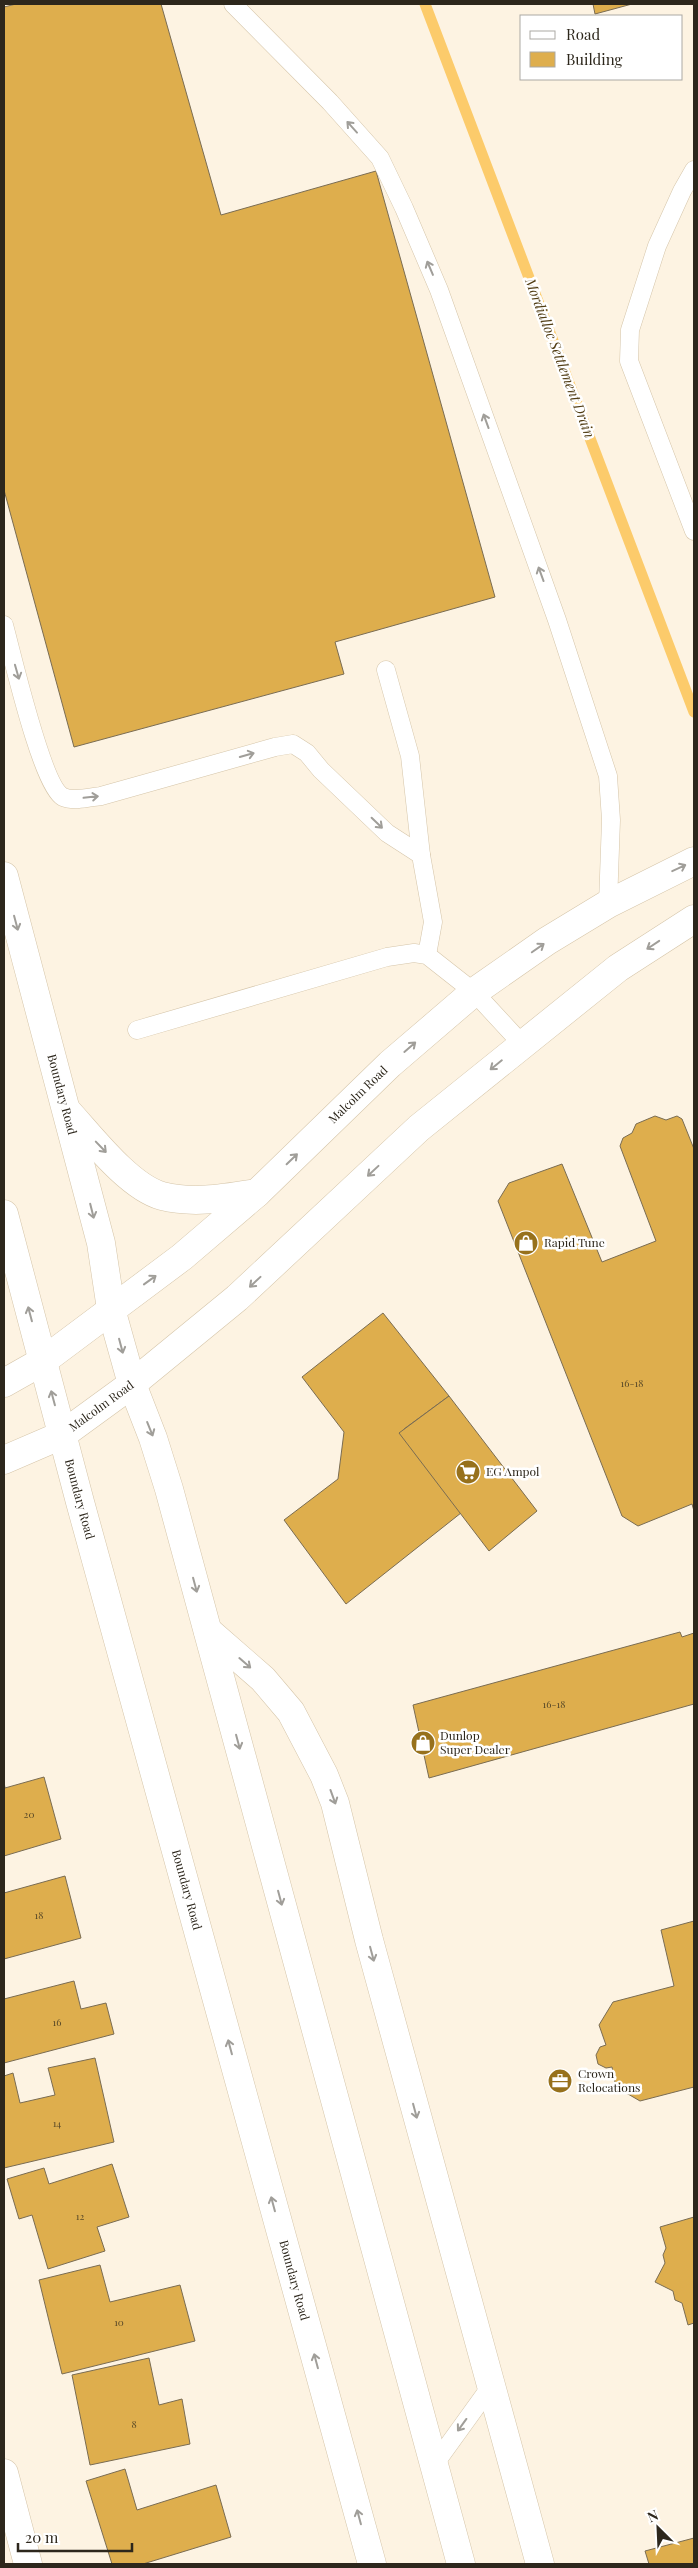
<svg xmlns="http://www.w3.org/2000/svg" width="698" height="2568" font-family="'Playfair Display',serif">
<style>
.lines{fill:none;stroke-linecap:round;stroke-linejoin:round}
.stream{stroke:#fccb6b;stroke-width:11}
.building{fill:#deae4d;stroke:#7a6c52}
.lane-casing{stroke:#d5c5a9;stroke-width:19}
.street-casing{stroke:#d5c5a9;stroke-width:29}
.secondary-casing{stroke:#d5c5a9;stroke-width:29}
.primary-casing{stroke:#d5c5a9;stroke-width:29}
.lane{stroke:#fff;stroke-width:18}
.street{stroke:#fff;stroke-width:28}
.secondary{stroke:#fff;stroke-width:28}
.primary{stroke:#fff;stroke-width:28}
.oneway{stroke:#a09e99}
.labels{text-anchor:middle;stroke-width:5;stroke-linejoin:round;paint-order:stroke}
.number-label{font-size:10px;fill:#594928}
.street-label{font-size:12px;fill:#2d271c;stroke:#fff}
.poi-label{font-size:12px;fill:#2d271c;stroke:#fff;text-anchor:start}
.water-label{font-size:14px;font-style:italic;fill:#503c13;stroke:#fff}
</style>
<rect width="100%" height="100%" fill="#fdf3e2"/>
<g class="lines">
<polyline class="stream" points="425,4 694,712"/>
</g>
<g class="building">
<polygon points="16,4 161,4 221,215 376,171 495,597 335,642 344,674 74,747 4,490 4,7"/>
<polygon points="593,4 632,4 595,14"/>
<polygon points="655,1116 666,1120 677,1116 682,1119 694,1149 694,1511 692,1504 638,1526 622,1516 498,1201 509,1183 562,1164 602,1262 656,1241 620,1146 623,1138 632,1133 636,1124"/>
<polygon points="383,1313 449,1396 404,1429 466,1509 346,1604 284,1520 338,1479 344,1432 302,1377"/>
<polygon points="449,1396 537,1511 489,1551 399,1433"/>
<polygon points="680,1632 682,1637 694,1633 694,1704 429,1778 413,1705"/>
<polygon points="44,1777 61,1839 4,1856 4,1782 5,1788"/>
<polygon points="65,1876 81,1938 4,1959 4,1893"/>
<polygon points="694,1921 694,2087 640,2101 616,2087 612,2067 606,2068 598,2064 596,2055 600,2047 606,2045 599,2025 613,2002 674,1986 661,1930"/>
<polygon points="74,1981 81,2009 106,2003 114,2034 4,2063 4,1999"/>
<polygon points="95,2058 114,2142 4,2168 4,2076 13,2073 20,2103 55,2095 48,2068"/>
<polygon points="112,2164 129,2217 97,2227 105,2251 48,2269 32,2215 19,2219 7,2179 44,2168 49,2184"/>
<polygon points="694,2217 694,2323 688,2325 682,2303 675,2300 673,2291 655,2282 665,2263 663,2255 666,2248 660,2227"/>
<polygon points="100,2265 110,2302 180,2285 195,2341 62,2374 39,2280"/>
<polygon points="149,2358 159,2405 182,2399 190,2444 90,2465 72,2375"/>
<polygon points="125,2469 137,2510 216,2485 231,2537 143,2564 112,2564 86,2481"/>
<polygon points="694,2538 694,2564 649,2564 645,2551"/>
</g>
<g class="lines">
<defs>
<g id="lane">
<polyline points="233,4 330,102 380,158 404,208 439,290 557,620 608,776 611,820 608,904"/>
<polyline points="694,170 682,191 657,246 630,330 629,361 694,531"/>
<path d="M4,625c8,29 38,161 59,172 11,5 28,0 38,-1l174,-49 18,-3 14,9 14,17 66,63 34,22"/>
<polyline points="386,670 410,756 421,855 433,922 427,955"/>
<polyline points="137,1030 387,957 414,953 427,955 474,992 522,1044"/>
<polyline points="434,2465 491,2386"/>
</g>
<g id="street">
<polyline points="208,1631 263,1679 291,1712 324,1775 335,1803 369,1940 540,2564"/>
<polyline points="4,2473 28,2564"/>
</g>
<g id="secondary">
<path d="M68,1112c23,25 61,75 94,84 32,8 63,2 95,-3"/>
<path id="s1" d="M4,1383l39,-22 139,-104 75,-64 133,-129 84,-72 73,-51 61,-37 86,-43"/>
<path id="s2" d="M4,1460l58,-25 70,-51 105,-86 182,-170 199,-160 76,-49"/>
</g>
<g id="primary">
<path id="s3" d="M4,876l97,367 10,66 21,75 21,54 16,51 292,1075"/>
<path id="s4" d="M4,1214l76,288 292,1062"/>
</g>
</defs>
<use href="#lane" class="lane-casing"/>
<use href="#street" class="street-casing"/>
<use href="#secondary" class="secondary-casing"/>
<use href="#primary" class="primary-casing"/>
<use href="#lane" class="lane"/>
<use href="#street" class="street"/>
<use href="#secondary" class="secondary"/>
<use href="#primary" class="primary"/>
</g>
<defs><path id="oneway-shaft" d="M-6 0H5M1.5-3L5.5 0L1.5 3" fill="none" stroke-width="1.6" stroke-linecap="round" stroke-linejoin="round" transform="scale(1.25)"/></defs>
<g class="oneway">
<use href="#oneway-shaft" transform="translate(352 127) rotate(-132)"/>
<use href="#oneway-shaft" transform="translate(430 268) rotate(-113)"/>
<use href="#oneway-shaft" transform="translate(486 421) rotate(-110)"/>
<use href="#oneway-shaft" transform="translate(541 574) rotate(-110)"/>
<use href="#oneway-shaft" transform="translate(17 672) rotate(74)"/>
<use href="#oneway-shaft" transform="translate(247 755) rotate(-16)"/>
<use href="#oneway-shaft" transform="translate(91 797) rotate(-6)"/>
<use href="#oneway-shaft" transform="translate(377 823) rotate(44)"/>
<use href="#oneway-shaft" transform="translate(679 868) rotate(-25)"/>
<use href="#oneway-shaft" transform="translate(16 923) rotate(75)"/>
<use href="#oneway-shaft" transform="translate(653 945) rotate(146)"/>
<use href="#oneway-shaft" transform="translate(538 948) rotate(-35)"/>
<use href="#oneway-shaft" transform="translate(410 1047) rotate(-41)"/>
<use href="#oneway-shaft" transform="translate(496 1065) rotate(141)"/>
<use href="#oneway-shaft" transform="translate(101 1147) rotate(46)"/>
<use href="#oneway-shaft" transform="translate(292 1159) rotate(-44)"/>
<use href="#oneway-shaft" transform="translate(373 1171) rotate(137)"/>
<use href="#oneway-shaft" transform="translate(92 1211) rotate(76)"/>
<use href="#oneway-shaft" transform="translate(150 1280) rotate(-36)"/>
<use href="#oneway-shaft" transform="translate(255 1282) rotate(137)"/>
<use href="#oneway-shaft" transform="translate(30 1314) rotate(-105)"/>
<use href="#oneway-shaft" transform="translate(121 1346) rotate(75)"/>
<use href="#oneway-shaft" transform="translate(53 1398) rotate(-105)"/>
<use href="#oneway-shaft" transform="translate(150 1429) rotate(68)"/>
<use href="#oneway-shaft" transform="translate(195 1585) rotate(75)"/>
<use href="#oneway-shaft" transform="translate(245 1663) rotate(41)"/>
<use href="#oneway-shaft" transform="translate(238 1742) rotate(75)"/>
<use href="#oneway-shaft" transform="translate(333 1797) rotate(70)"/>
<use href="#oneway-shaft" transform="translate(280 1898) rotate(75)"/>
<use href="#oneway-shaft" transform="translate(372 1954) rotate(75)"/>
<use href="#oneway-shaft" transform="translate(230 2047) rotate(-105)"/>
<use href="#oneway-shaft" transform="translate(415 2111) rotate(75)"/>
<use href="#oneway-shaft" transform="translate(273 2204) rotate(-105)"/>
<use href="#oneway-shaft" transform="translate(316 2361) rotate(-105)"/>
<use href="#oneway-shaft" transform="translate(462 2425) rotate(126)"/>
<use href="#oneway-shaft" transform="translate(359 2517) rotate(-105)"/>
</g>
<defs>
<symbol id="shop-disc" viewBox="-11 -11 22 22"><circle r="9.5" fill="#97711c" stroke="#fff"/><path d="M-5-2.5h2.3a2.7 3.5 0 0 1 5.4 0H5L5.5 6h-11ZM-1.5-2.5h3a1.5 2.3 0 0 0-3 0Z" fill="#fff"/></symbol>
<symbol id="supermarket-disc" viewBox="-11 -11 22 22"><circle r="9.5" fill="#97711c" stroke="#fff"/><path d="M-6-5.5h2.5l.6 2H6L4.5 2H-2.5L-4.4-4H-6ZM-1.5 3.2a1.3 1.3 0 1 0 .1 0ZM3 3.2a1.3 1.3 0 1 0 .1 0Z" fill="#fff"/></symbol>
<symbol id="office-disc" viewBox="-11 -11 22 22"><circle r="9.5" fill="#97711c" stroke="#fff"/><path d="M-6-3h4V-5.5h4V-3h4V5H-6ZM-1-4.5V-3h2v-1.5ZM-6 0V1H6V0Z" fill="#fff"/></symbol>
</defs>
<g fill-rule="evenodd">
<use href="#shop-disc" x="512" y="1229" width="28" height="28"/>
<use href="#supermarket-disc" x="454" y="1458" width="28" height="28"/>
<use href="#shop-disc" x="409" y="1729" width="28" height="28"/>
<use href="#office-disc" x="546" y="2067" width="28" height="28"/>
</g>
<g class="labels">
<g class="number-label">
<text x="632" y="1387">16-18</text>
<text x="554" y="1708">16-18</text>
<text x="29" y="1818">20</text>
<text x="39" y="1919">18</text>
<text x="57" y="2026">16</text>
<text x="57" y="2127">14</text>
<text x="80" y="2220">12</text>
<text x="119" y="2326">10</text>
<text x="134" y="2428">8</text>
</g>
<g class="street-label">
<text dy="4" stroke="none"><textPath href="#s3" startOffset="226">Boundary Road</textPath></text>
<text dy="4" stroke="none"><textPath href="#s1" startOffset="458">Malcolm Road</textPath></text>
<text dy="4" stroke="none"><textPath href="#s2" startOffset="112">Malcolm Road</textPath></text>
<text dy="4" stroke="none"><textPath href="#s4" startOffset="295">Boundary Road</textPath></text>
<text dy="4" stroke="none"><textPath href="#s4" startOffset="700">Boundary Road</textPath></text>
<text dy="4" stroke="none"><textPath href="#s4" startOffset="1105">Boundary Road</textPath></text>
</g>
<g class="poi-label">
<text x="544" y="1247">Rapid Tune</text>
<text x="486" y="1476">EG Ampol</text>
<text x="440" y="1740">Dunlop<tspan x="440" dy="14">Super Dealer</tspan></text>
<text x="578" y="2078">Crown<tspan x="578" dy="14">Relocations</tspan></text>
</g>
<g class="water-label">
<text transform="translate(560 358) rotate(69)" y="5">Mordialloc Settlement Drain</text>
</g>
</g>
<rect width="698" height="2568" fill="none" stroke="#2d271c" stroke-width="10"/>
<rect x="520" y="15" width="162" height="65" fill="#ffffff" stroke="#aba9a4"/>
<rect x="530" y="31" width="25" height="8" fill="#ffffff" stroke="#aba9a4"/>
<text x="566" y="40" font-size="15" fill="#2d271c">Road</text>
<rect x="530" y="52" width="25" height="15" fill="#deae4d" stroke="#aba9a4"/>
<text x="566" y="65" font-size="15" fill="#2d271c">Building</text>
<g transform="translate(658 2528) rotate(336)" stroke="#ffffff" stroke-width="4" paint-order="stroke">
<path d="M0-4L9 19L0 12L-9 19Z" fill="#2d271c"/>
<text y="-8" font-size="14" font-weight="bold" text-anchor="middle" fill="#2d271c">N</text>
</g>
<path d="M18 2543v8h114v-8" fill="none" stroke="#2d271c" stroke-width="2.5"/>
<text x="25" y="2543" font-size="15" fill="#2d271c" stroke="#ffffff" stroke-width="4" paint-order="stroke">20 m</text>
</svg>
